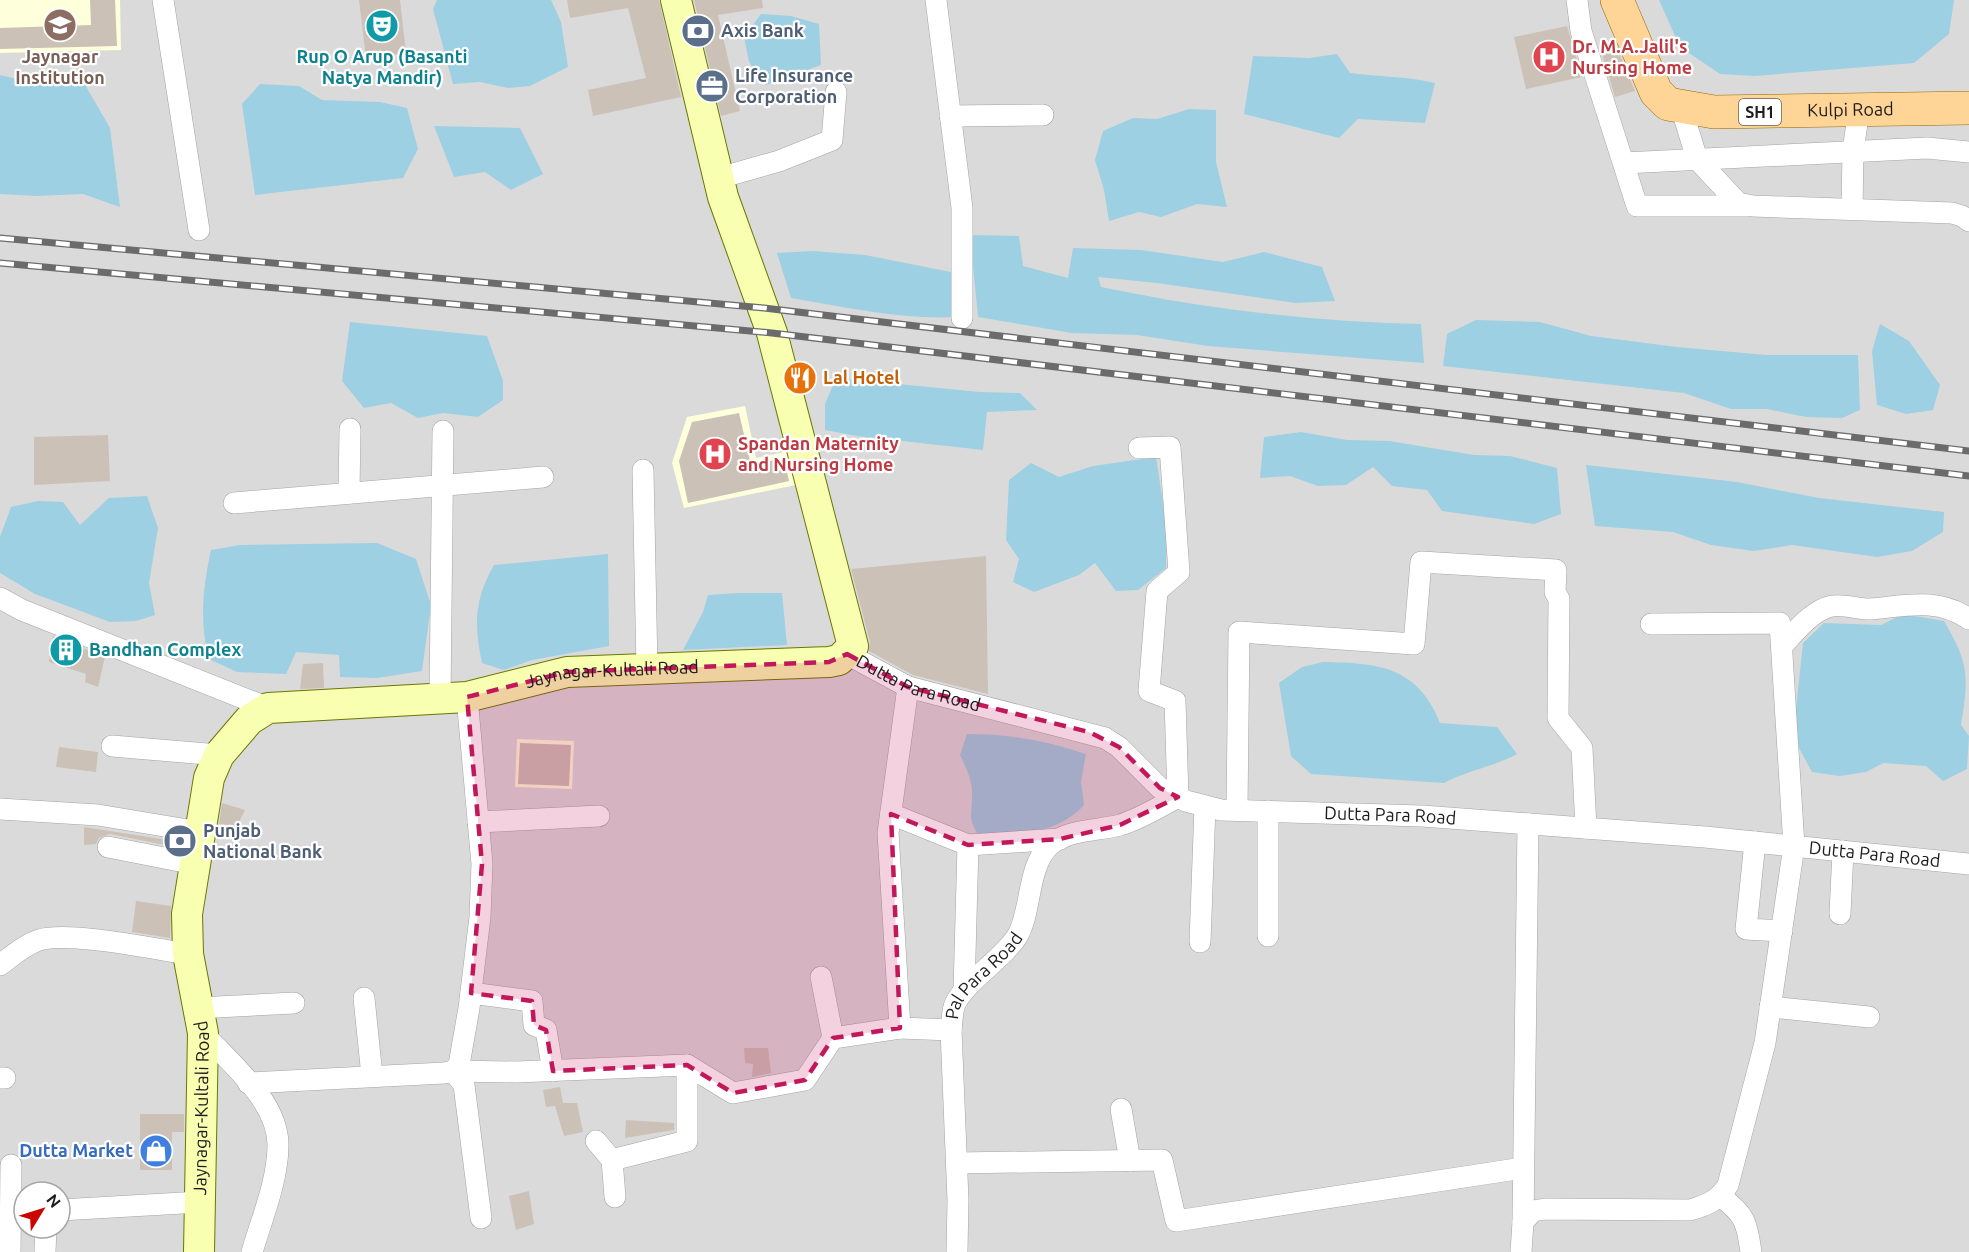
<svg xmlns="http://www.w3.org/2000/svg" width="1969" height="1252" font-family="Ubuntu,sans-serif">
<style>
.residential{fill:#dbdada;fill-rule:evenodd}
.education{fill:#feffdb}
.water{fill:#9dd0e2}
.building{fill:#cbc1b7}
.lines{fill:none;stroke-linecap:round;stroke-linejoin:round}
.minor-casing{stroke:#a4a4a4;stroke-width:22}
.secondary-casing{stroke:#687800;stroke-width:32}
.primary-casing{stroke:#966800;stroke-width:34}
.minor{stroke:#fff;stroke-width:21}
.secondary{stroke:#f9ffb0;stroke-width:30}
.primary{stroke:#ffd497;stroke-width:33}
.rail-casing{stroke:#6b6b6b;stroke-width:7}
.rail{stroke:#fff;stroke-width:4.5;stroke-dasharray:14;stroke-linecap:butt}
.marked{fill:#c2185b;fill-opacity:0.2;stroke:#c2185b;stroke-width:4.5;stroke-dasharray:12 8;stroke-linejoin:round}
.labels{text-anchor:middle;stroke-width:4.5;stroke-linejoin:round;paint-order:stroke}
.shield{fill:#fff;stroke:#616161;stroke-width:1.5}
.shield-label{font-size:16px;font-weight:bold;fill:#1d1d1d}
.service-label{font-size:18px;font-weight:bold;fill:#4e5e75;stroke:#fff;text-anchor:start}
.health-label{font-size:18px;font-weight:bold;fill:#be3a42;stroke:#fff;text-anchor:start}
.education-label{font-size:18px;font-weight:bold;fill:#785e54;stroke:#fff}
.culture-label{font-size:18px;font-weight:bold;fill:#0d838f;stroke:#fff}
.street-label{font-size:18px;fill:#1d1d1d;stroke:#fff}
.food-label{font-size:18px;font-weight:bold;fill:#c56008;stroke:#fff;text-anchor:start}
.shop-label{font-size:18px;font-weight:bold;fill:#366cbe;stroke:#fff;text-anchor:end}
</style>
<rect width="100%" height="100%" fill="#efebe2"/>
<path class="residential" d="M0,0h1969v1252h-1969zM24,1192h36v36h-36z"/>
<g class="education">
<polygon points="0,0 120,0 121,50 0,53"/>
<polygon points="745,406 756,458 789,451 796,485 684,508 672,463 687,417"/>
<polygon points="517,739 574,741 572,789 515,787"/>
</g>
<g class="water">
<polygon points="437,0 551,0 561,22 568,67 530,86 508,88 480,82 453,84 433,9"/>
<polygon points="1659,0 1954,0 1949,34 1914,63 1755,76 1720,74 1680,47"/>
<polygon points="761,14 791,16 819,24 821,65 766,85 749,62 744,37"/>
<path d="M1337,54l13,19c29,4 56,3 85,10l-10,40 -67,-4 -19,19 -95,-24 9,-58 56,2z"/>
<polygon points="0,75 43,85 84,83 110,128 120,207 83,194 37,196 0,194"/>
<polygon points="260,84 299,86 322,100 380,102 407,108 418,149 403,178 255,195 242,104"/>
<polygon points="1189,109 1216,110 1216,162 1227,207 1197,204 1161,217 1139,212 1109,221 1104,190 1095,160 1103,131 1133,118 1157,119"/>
<polygon points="434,126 520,128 543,174 511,190 485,172 454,177"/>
<path d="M970,235l49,1 4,30 45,12 5,-30 68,2 82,12 41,-10 58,15 13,34 -39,2 -139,-20 -59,-6 3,10c106,22 212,35 320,37l3,39 -216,-17 -71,-11 -65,-2 -94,-16z"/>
<path d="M812,251l53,4 91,18 1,44c-56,3 -111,-10 -166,-19l-14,-45z"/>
<polygon points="1476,320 1540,322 1591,336 1677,347 1766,355 1858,355 1860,410 1842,418 1806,417 1767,409 1731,409 1684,393 1443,366 1447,334"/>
<polygon points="350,322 487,336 503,381 503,400 478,417 443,413 418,418 391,403 364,408 342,381"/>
<polygon points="1880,324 1909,341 1940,385 1933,410 1906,414 1877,405 1872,351"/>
<polygon points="836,378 980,392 1020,393 1037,410 987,412 983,450 857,436 825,430 825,404"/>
<polygon points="1301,432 1347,440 1389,441 1474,455 1510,456 1557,468 1561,514 1534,524 1442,511 1427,490 1392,486 1373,467 1346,485 1318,486 1290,476 1260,478 1264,437"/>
<polygon points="1156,457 1167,529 1166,568 1138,590 1116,591 1095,563 1079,575 1034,592 1013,582 1019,559 1006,540 1009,480 1031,463 1059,477 1093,466"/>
<polygon points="1586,465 1737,482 1819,498 1944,512 1943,532 1912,551 1877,557 1792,545 1754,551 1711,545 1673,532 1595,526"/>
<polygon points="147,496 158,528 149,583 155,615 136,621 110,622 35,594 0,573 0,537 11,507 38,501 63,502 80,525 109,498"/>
<path d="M377,543l39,16 15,46 -9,66 -45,7 -37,-1 -1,-22 -43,-3 -10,22 -49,-2 -28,-13c-10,-37 -6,-72 2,-109l29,-5z"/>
<path d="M608,554l1,92 -77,14 -28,10 -22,-7c-8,-38 -8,-63 12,-98z"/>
<polygon points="738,593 782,593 787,645 683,650 703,612 708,595"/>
<path d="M1903,614l41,7c25,43 25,54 17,104l8,11 -2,33 -24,12 -17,-15 -43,-3 -17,9 -26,4 -28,-4 -19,-35 10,-94 21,-20 57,2z"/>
<path d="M1323,662c55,1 94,4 117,61l57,4 20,27c-24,13 -49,16 -73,29l-133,-9 -20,-18 -12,-73 23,-16z"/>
<path d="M967,734c41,0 79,6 119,20l-5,28 3,23c-26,29 -68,31 -105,32 -12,-22 -7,-18 -7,-41 1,-15 -6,-28 -12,-41z"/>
</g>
<g class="building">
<polygon points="90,0 115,0 117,46 0,49 0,28 91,25"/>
<polygon points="359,0 400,0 406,53 366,58"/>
<polygon points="567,0 659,0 681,97 593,116 588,90 646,78 628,8 570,18"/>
<polygon points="694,0 762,0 763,8 718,15 740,111 721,116"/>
<polygon points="1567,26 1582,77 1526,89 1514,37"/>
<polygon points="1616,46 1635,91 1615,97 1601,50"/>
<polygon points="799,367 807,367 812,390 805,391"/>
<polygon points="739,413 751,465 784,458 789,481 688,503 679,461 692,422"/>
<polygon points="108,435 110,481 34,485 34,437"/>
<polygon points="986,556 988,694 913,675 869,651 870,642 851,569"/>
<polygon points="53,636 105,657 98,687 85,682 86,674 49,662"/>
<polygon points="323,663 324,688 300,689 303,664"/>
<polygon points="520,743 571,745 569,786 518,784"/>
<polygon points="59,747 98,752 96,772 56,767"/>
<polygon points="222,803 245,810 237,826 219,824"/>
<polygon points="84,827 181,842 180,848 110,834 99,838 96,844 84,845"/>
<polygon points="136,901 171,906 170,938 132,932"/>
<polygon points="744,1048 768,1048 771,1073 752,1077 753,1064 745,1063"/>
<polygon points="560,1087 563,1103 577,1103 583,1132 564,1136 555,1106 546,1107 543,1090"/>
<polygon points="140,1114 184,1114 184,1132 172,1132 172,1170 140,1170"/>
<polygon points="626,1120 674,1123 674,1130 625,1138"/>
<polygon points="529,1191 534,1224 516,1230 509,1196"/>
</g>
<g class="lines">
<defs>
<g id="minor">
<polyline points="163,0 199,230"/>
<polyline points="936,0 962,208 962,318"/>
<polyline points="1577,0 1581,31 1637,206 1748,206"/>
<polyline points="1681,107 1697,159 1738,203 1753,206 1952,213 1962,216 1969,221"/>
<polyline points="950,116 1043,115"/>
<polyline points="1624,163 1927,148 1969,152"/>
<polyline points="719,178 779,161 832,140 836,92"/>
<polyline points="1852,209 1853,151 1859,110"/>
<polyline points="643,470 647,669"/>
<polyline points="349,493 350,429"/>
<polyline points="234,503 543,477"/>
<polyline points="0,598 22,610 268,708"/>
<path d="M1782,646c13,-14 30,-36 50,-40 12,-2 26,3 38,3 36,-3 67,-12 99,10"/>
<path id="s1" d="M847,654l61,33 197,51 14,9 41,41 26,13 35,9 201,6 283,21 264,27"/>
<polyline points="908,687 888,833 900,1028 951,1030"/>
<polyline points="440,699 443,431"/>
<polyline points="112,746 219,755"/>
<polyline points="0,809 98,815 200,832"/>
<polyline points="1237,810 1239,632 1414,644 1421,562 1556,570 1555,592 1559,599 1558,718 1582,748 1586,828"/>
<polyline points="891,814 968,845 1060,839"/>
<polyline points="478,822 599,816"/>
<polyline points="1755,842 1746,929 1782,931"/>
<polyline points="108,847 195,864"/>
<polyline points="1840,914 1843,851"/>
<polyline points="1268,936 1268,811"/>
<polyline points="1200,942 1205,806"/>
<path d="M0,965c12,-9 24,-20 39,-25 30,-9 115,9 149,14"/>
<polyline points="821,977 833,1038"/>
<polyline points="964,991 968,845"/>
<polyline points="471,993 532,1001 534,1025 546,1030 553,1071"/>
<polyline points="364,998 372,1076"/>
<polyline points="1770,1007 1869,1017"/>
<polyline points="198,1008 294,1003"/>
<path d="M203,1033c27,30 75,68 75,112 0,35 -16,73 -26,107"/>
<polyline points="453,1071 516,1072 687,1065 733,1093 805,1080 833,1038 900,1028"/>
<polyline points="453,1071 464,1085 481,1218"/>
<polyline points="0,1078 5,1078"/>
<polyline points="248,1083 444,1073 453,1071 459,1065 469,1008 480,917 482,864 467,697"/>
<polyline points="1121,1109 1130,1161"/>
<polyline points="596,1141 612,1160 687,1141 687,1065"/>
<polyline points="612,1160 615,1197"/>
<polyline points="957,1163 1162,1160 1176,1221 1523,1168"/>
<path d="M1721,1197c24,17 26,26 30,55"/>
<polyline points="60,1210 200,1202"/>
<polyline points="1523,1222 1528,824"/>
<polyline points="10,1252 11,1165"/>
<polyline points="45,1252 46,1228"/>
<path id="s2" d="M957,1252l1,-52 -7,-170c1,-7 1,-16 3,-23 7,-23 49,-47 64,-72 14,-26 9,-69 32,-90 18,-16 48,-14 70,-20 20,-6 39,-18 58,-28l-3,-96 -26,-10 8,-100 22,-19 -9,-125 -31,1"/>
<path d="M1521,1252l2,-30 10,-11 12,-2 145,1c17,-5 28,-9 38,-25l37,-142 29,-197 -14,-223 -129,1"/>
</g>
<g id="secondary">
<path id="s3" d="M199,1252l4,-219 -15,-79 -1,-40 22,-136 10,-23 30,-35 19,-12 199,-11 100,-25 262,-10 10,-2 14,-14 -81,-313 -49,-136 -47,-197"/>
</g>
<g id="primary">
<path id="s4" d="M1617,0l39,92 12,12 46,8 255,-4"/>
</g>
</defs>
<use href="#minor" class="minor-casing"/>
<use href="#secondary" class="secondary-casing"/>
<use href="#primary" class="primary-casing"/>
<use href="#minor" class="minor"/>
<use href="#secondary" class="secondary"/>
<use href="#primary" class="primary"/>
<defs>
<g id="rail">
<polyline points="0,238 764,308 1969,451"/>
<polyline points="0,263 772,333 1969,476"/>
</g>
</defs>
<use href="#rail" class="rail-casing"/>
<use href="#rail" class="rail"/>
</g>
<path class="marked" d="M847,654l61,33 181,45 30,15 41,41 18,9 -58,28 -60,14 -92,6 -77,-31 9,214 -67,10 -28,42 -72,13 -46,-28 -134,6 -7,-41 -12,-5 -2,-24 -61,-8 11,-129 -15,-167 100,-25 262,-10z"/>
<defs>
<symbol id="school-disc" viewBox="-11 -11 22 22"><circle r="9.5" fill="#8d6e63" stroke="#fff"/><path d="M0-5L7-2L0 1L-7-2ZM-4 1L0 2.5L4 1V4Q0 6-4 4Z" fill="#fff"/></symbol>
<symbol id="theatre-disc" viewBox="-11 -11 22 22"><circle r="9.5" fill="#0f9aa8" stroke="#fff"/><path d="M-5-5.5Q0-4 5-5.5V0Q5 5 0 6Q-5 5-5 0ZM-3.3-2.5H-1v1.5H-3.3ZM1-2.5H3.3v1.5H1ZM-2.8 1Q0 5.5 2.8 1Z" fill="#fff"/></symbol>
<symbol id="bank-disc" viewBox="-11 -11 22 22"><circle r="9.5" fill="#5c6f8a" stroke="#fff"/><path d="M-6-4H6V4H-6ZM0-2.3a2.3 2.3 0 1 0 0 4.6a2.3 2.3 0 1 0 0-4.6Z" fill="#fff"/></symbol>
<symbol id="hospital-disc" viewBox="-11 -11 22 22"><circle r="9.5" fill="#e0444e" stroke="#fff"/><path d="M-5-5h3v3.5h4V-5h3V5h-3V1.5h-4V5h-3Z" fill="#fff"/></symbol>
<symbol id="office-disc" viewBox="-11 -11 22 22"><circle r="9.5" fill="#5c6f8a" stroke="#fff"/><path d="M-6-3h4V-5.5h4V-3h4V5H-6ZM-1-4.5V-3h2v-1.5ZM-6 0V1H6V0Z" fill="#fff"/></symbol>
<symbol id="restaurant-disc" viewBox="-11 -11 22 22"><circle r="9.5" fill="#e8710a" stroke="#fff"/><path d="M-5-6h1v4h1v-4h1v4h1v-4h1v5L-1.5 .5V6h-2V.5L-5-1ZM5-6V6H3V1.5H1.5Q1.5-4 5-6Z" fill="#fff"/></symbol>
<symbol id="building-disc" viewBox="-11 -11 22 22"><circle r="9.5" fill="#0f9aa8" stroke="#fff"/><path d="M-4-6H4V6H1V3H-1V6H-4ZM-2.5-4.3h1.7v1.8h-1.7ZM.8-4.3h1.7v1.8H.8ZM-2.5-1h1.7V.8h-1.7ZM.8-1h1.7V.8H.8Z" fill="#fff"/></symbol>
<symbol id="shop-disc" viewBox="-11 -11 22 22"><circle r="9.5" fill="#3f7fe0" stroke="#fff"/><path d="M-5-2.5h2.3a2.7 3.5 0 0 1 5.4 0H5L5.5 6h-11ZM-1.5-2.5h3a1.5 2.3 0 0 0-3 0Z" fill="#fff"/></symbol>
</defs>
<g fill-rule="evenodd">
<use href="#school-disc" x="41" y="6" width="38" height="38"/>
<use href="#theatre-disc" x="363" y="7" width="38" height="38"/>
<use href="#bank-disc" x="679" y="12" width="38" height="38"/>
<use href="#hospital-disc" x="1530" y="38" width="38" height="38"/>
<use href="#office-disc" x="693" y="67" width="38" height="38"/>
<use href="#restaurant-disc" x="781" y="359" width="38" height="38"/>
<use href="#hospital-disc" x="696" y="435" width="38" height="38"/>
<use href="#building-disc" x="47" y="631" width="38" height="38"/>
<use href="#bank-disc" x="161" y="822" width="38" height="38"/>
<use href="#shop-disc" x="137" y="1132" width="38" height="38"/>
</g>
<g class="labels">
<rect class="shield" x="1739" y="99" width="42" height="26" rx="4.5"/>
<g class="shield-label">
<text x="1760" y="118">SH1</text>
</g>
<g class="service-label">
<text x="721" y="37">Axis Bank</text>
<text x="735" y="82">Life Insurance<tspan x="735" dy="21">Corporation</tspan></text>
<text x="203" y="837">Punjab<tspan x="203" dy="21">National Bank</tspan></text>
</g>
<g class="health-label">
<text x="1572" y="53">Dr. M.A.Jalil's<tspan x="1572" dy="21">Nursing Home</tspan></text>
<text x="738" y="450">Spandan Maternity<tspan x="738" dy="21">and Nursing Home</tspan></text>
</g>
<g class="education-label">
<text x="60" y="63">Jaynagar<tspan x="60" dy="21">Institution</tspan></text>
</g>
<g class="culture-label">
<text x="382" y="63">Rup O Arup (Basanti<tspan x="382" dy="21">Natya Mandir)</tspan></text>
<text x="89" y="656" text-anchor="start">Bandhan Complex</text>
</g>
<g class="street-label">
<text dy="6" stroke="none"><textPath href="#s4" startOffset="300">Kulpi Road</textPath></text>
<text dy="6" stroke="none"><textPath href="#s3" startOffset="918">Jaynagar-Kultali Road</textPath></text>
<text dy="6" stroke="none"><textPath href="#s1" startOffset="78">Dutta Para Road</textPath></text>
<text dy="6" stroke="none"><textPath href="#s1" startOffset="582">Dutta Para Road</textPath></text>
<text dy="6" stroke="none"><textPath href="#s1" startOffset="1068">Dutta Para Road</textPath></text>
<text dy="6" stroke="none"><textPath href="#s2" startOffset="288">Pal Para Road</textPath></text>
<text dy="6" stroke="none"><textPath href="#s3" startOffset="144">Jaynagar-Kultali Road</textPath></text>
</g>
<g class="food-label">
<text x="823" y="384">Lal Hotel</text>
</g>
<g class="shop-label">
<text x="133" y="1157">Dutta Market</text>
</g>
</g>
<g transform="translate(42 1210) rotate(52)"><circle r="28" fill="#ffffff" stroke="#a5a5a5" stroke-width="1.5"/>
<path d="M0-4.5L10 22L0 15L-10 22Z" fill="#ca0500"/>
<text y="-9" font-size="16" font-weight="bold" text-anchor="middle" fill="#1d1d1d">N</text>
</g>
</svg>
